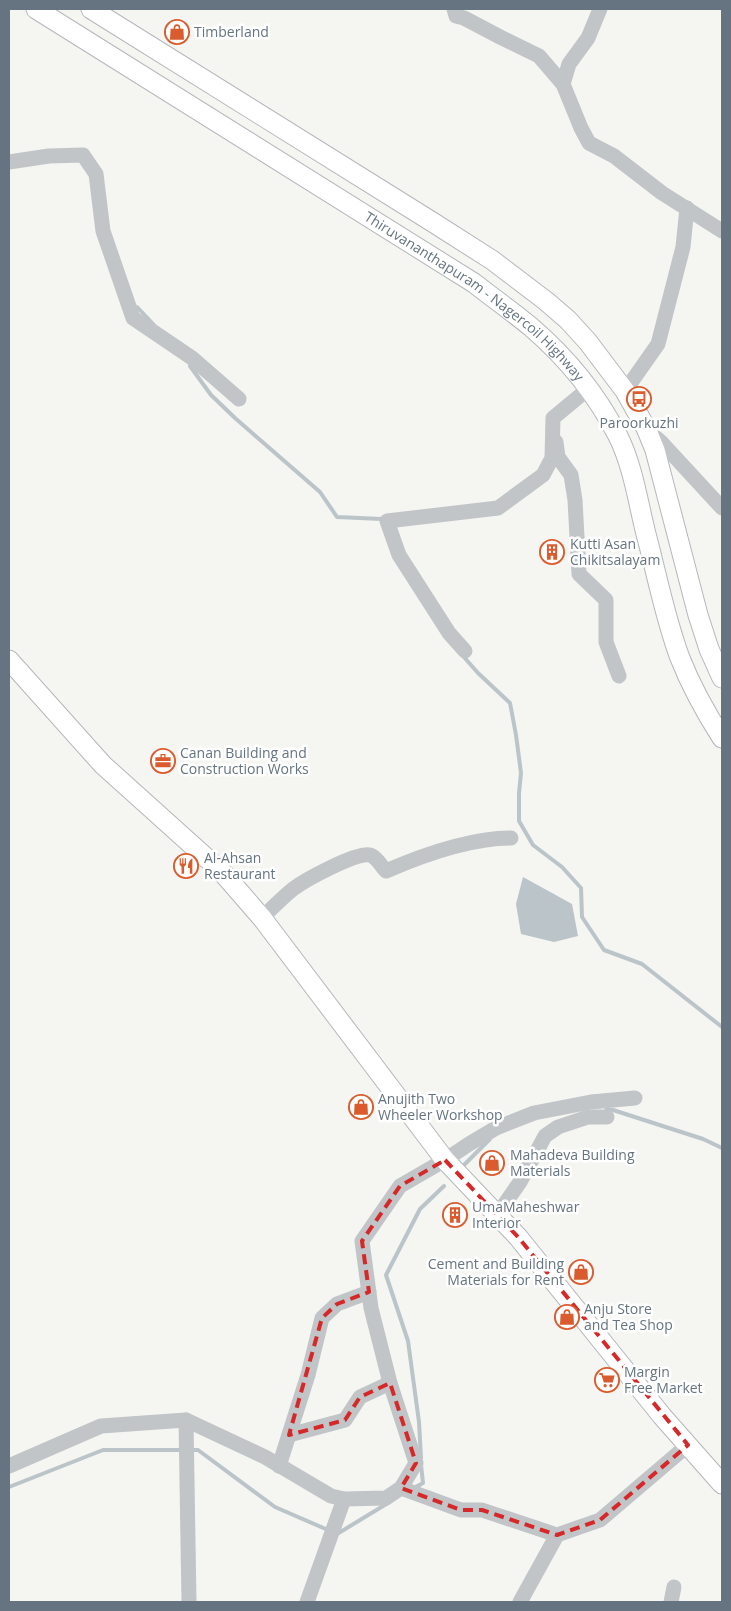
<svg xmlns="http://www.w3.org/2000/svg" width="731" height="1611" font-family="'Open Sans',sans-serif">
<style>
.water{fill:#bbc4c9}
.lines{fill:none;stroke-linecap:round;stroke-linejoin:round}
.stream{stroke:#bbc4c9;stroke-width:4}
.major-casing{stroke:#b4b8bb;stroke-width:21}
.minor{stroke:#c1c5c8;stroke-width:15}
.major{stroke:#fff;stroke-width:19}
.marked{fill:none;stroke:#d62828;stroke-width:4;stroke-dasharray:10 6;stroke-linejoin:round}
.labels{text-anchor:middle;stroke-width:5;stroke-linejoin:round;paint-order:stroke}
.poi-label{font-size:14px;fill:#667481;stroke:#fff;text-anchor:start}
.street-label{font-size:14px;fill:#667481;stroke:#fff}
</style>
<rect width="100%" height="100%" fill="#f5f5f2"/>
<polygon class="water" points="523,877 572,904 578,936 554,942 521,934 516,904"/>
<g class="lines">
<g class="stream">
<polyline points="137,307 154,325"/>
<polyline points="190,366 211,395 235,418 320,492 337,517 382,519"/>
<polyline points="463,656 478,673 510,703 516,735 521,773 519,793 519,821 533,845 562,867 581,888 582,917 604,950 642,964 722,1027"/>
<polyline points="606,1110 613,1110 703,1139 722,1148"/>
<polyline points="460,1169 490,1139"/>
<polyline points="191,1450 198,1450 275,1507 328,1530"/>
<polyline points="421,1458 419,1422 408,1341 386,1275 420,1209 444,1186"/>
<polyline points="9,1487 103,1450 184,1450"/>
<polyline points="414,1488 423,1483 421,1465"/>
<polyline points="337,1534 388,1503"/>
</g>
<defs>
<g id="major">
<path id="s1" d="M36,9l438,274c19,15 39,29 57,44 35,30 66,68 87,109 15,30 20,66 28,98 11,41 19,84 34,124 11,28 26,55 42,80"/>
<polyline points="91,9 434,223 492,260 546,301 568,320 588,342 625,391 646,428 655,450 698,615 709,649 722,678"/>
<polyline points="9,660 103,765 222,872 262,918 445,1160 518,1237 662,1416 722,1484"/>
</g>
</defs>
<use href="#major" class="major-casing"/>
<g class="minor">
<polyline points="454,9 456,16 464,18 502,38 539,56 563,84 581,128 589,143 614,156 662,193 722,231"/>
<polyline points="563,84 569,64 588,38 600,9"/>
<polyline points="9,162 49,156 83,155 96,174 103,231 133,318 192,358 239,399"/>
<polyline points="625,391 658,344 683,247 687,208"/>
<polyline points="647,430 662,443 722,508"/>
<polyline points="556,442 558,457 571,475 575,500 579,574 606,600 606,642 619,676"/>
<polyline points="465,651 449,633 399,555 387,521 498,508 543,475 552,458 553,418 588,389"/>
<path d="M262,918c10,-10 20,-20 31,-29 12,-9 63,-37 77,-34 7,2 11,11 16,16 37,-16 84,-33 125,-33"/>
<polyline points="497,1215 520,1182 545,1136 558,1127 588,1117 607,1117"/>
<polyline points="186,1420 189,1602"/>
<polyline points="289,1435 345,1420 360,1397 390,1383"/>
<polyline points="9,1466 101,1426 186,1420 265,1457 331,1496 344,1499 386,1498 401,1488 416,1463 390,1383 371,1308 362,1241 400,1186 445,1160 469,1144 496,1128 534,1113 591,1102 635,1098"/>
<polyline points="279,1466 308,1375 322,1318 337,1304 369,1292"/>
<polyline points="401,1488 461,1510 482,1510 557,1535"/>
<polyline points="307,1602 344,1499"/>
<polyline points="520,1602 557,1535 600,1520 688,1445"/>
<polyline points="671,1602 674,1587"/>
</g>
<use href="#major" class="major"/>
</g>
<path class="marked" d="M445,1160l73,77 170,208 -88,75 -43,15 -75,-25h-21l-60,-22 15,-25 -26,-80 -30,14 -15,23 -56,15 33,-117 15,-14 32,-12 -7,-51 38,-55z"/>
<defs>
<symbol id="shop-ring" viewBox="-11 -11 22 22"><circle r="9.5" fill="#fff" stroke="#da5c2e" stroke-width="1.5"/><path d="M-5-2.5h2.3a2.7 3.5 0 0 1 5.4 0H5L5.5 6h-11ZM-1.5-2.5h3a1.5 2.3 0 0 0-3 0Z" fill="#da5c2e"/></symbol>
<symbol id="bus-ring" viewBox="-11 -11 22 22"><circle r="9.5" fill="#fff" stroke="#da5c2e" stroke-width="1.5"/><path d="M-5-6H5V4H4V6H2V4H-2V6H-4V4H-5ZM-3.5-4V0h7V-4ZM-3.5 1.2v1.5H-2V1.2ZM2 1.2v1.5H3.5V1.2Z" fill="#da5c2e"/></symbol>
<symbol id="building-ring" viewBox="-11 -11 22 22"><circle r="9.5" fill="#fff" stroke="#da5c2e" stroke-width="1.5"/><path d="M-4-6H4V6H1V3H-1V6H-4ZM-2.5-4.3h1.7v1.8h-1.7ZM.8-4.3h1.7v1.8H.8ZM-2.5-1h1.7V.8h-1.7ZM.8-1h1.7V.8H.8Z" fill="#da5c2e"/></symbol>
<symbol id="office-ring" viewBox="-11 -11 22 22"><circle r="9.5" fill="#fff" stroke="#da5c2e" stroke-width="1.5"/><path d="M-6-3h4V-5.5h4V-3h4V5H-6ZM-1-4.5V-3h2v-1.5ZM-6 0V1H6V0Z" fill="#da5c2e"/></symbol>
<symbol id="restaurant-ring" viewBox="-11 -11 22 22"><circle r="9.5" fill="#fff" stroke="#da5c2e" stroke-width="1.5"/><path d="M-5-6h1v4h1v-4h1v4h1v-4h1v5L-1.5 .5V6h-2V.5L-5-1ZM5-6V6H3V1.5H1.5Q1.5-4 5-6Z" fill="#da5c2e"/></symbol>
<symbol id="supermarket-ring" viewBox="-11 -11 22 22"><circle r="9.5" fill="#fff" stroke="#da5c2e" stroke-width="1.5"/><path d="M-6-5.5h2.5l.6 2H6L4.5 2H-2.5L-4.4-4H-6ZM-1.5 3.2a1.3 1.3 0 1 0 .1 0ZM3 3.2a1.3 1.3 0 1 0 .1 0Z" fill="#da5c2e"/></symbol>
</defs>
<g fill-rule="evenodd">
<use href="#shop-ring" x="163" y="18" width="28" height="28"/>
<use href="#bus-ring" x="625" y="385" width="28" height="28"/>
<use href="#building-ring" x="538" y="538" width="28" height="28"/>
<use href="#office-ring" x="149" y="747" width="28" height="28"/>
<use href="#restaurant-ring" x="172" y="852" width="28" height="28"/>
<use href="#shop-ring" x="347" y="1093" width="28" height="28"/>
<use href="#shop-ring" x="478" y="1149" width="28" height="28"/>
<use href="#building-ring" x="441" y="1201" width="28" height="28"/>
<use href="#shop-ring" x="567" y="1258" width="28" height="28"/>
<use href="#shop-ring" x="553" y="1303" width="28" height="28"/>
<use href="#supermarket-ring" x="593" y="1366" width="28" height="28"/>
</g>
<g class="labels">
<g class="poi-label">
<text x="194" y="37">Timberland</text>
<text x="639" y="428" text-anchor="middle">Paroorkuzhi</text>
<text x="570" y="549">Kutti Asan<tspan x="570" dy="16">Chikitsalayam</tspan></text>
<text x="180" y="758">Canan Building and<tspan x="180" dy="16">Construction Works</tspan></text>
<text x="204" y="863">Al-Ahsan<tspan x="204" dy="16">Restaurant</tspan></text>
<text x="378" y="1104">Anujith Two<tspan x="378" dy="16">Wheeler Workshop</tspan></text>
<text x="510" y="1160">Mahadeva Building<tspan x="510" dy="16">Materials</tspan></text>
<text x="472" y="1212">UmaMaheshwar<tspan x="472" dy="16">Interior</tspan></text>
<text x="564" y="1269" text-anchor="end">Cement and Building<tspan x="564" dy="16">Materials for Rent</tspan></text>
<text x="584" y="1314">Anju Store<tspan x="584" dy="16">and Tea Shop</tspan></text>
<text x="624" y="1377">Margin<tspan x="624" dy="16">Free Market</tspan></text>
</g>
<g class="street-label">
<text dy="5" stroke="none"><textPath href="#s1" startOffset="525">Thiruvananthapuram - Nagercoil Highway</textPath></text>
</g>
</g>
<rect width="731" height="1611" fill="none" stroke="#667481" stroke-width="20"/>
</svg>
